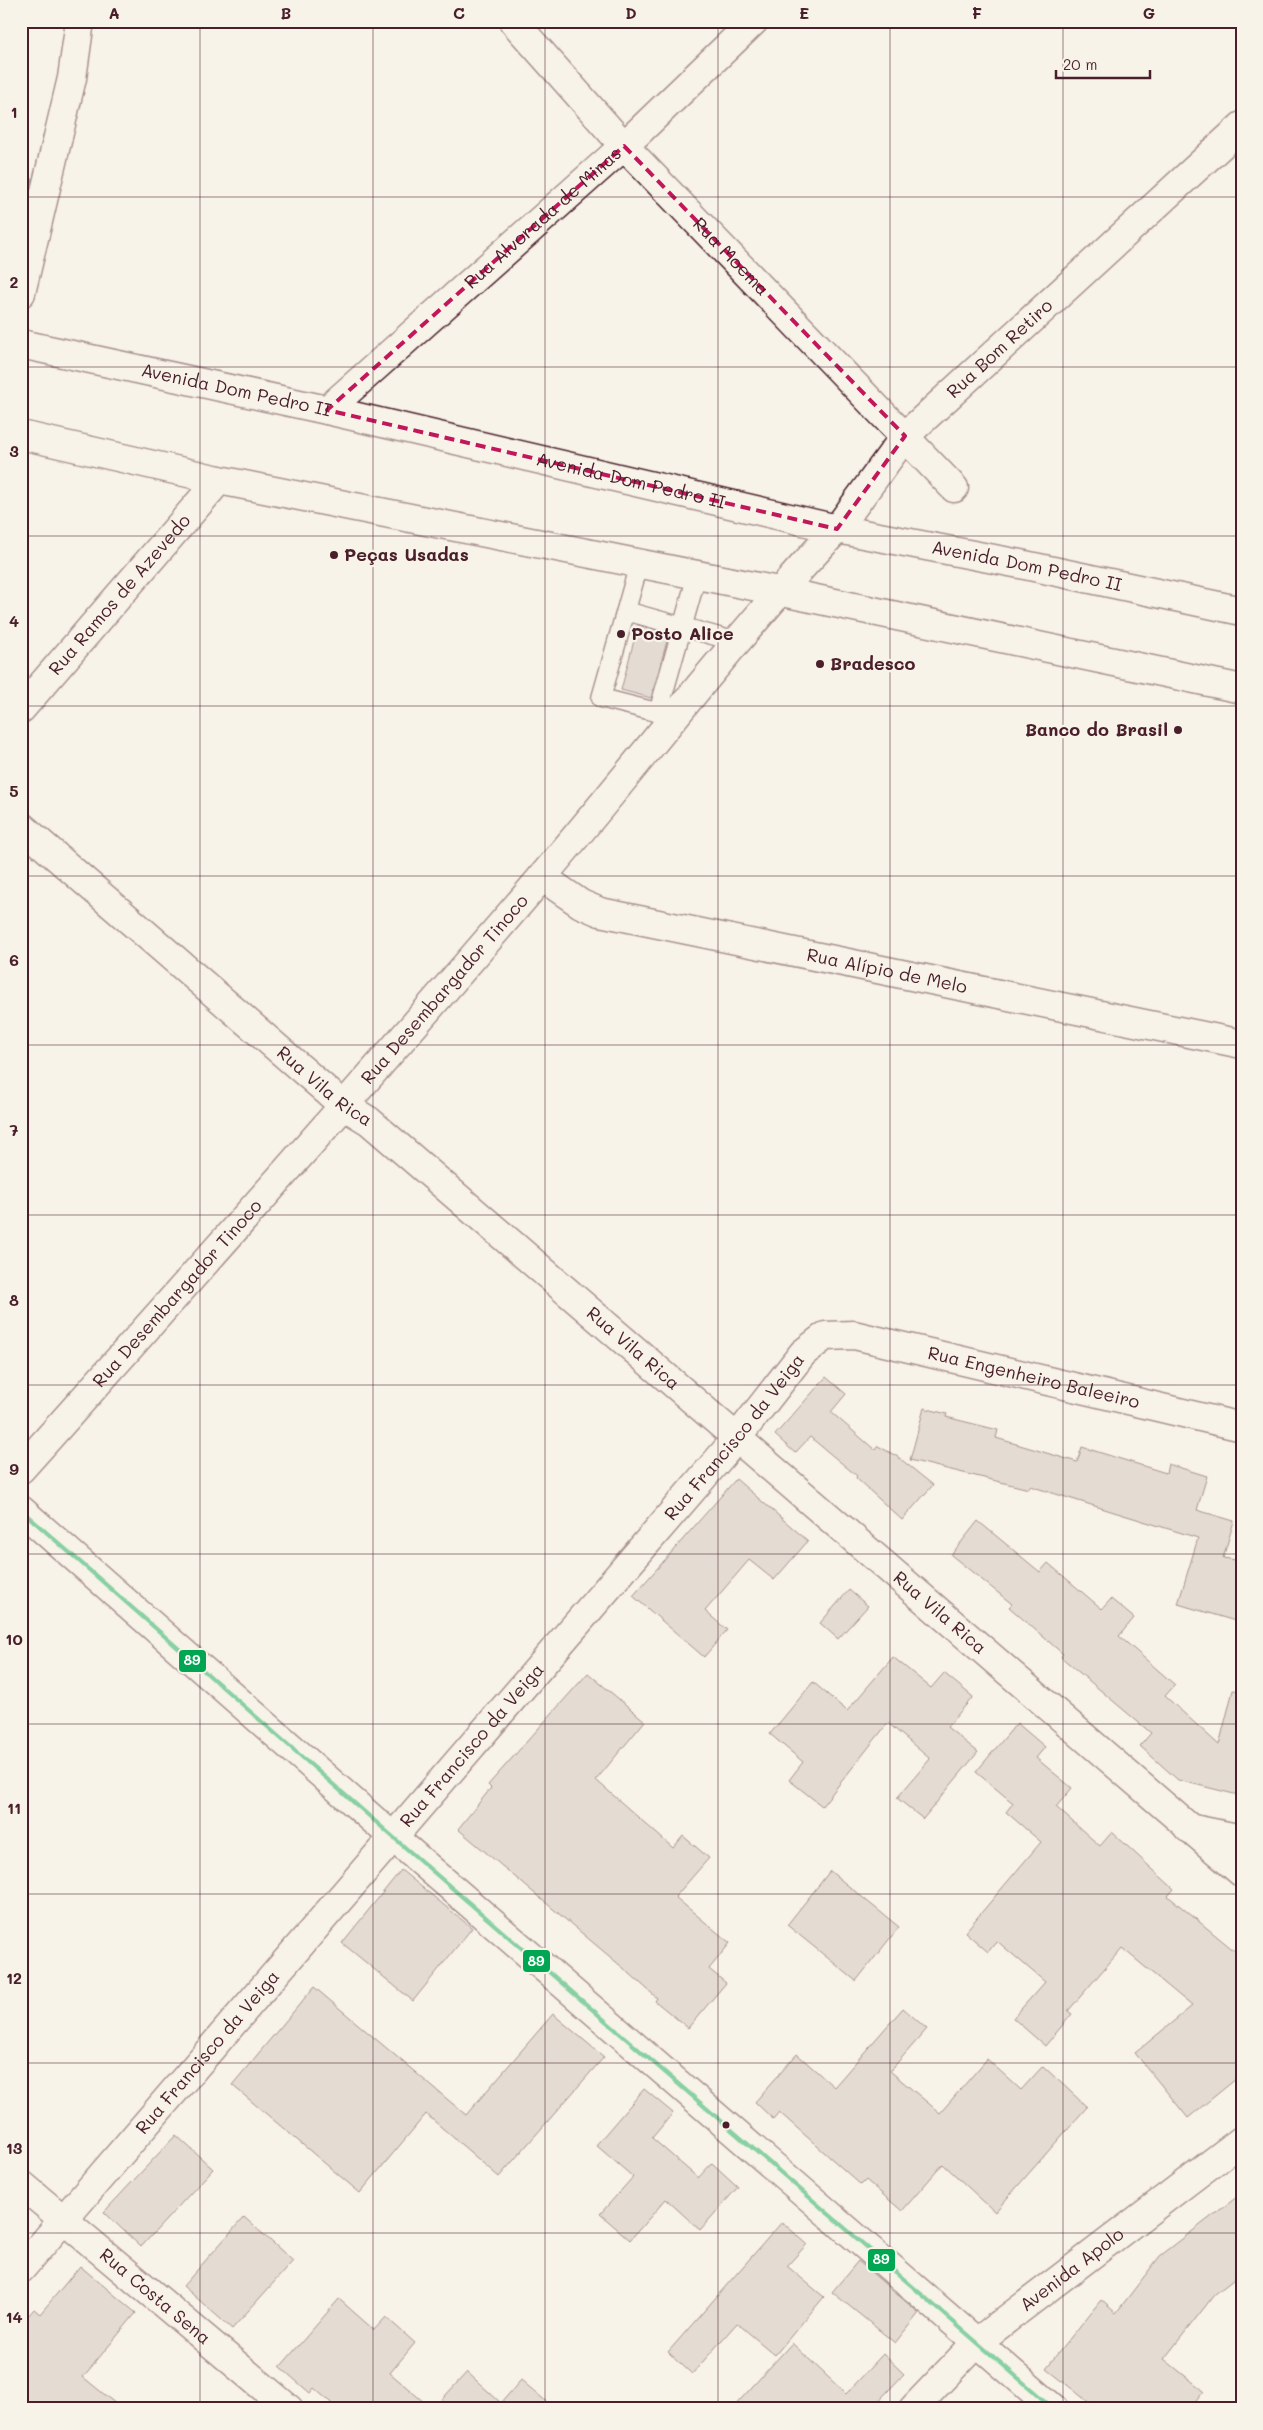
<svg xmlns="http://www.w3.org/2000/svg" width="1263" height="2430" font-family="Mali,sans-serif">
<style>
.building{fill:#ccbfb9;stroke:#4a1f2b}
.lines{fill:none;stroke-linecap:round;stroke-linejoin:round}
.service-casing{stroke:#4a1f2b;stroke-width:21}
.minor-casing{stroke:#4a1f2b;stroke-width:31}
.tertiary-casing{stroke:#4a1f2b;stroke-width:31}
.primary-casing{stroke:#4a1f2b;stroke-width:31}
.service{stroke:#f7f3e8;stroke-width:18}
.minor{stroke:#f7f3e8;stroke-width:28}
.tertiary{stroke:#f7f3e8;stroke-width:28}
.primary{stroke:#f7f3e8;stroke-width:28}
.bus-1-casing{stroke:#f7f3e8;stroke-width:8}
.bus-1{stroke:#00a651;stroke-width:4}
.marked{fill:none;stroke:#c2185b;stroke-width:4;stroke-dasharray:10 6;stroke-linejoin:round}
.grid{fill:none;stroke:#4a1f2b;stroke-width:1;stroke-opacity:0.55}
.poi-dot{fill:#4a1f2b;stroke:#f7f3e8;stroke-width:2}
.labels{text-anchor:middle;stroke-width:4.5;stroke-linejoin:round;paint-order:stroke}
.street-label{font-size:18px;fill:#4a1f2b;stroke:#f7f3e8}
.poi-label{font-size:18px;font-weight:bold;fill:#4a1f2b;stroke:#f7f3e8;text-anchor:start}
.line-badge{stroke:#f7f3e8;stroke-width:2}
.badge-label{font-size:14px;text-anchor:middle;font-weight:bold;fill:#fff}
.neatline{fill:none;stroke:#4a1f2b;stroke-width:2}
.grid-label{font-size:16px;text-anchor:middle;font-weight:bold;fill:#4a1f2b}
</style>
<rect width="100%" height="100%" fill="#f7f3e8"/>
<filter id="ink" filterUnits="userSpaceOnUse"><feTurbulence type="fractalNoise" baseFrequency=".02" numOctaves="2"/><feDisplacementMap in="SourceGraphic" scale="10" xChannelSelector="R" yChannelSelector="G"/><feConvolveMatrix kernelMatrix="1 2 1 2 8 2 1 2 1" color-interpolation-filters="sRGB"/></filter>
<g filter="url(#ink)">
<g class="building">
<polygon points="638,625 669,634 651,698 621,690"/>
<polygon points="826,1377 846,1394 831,1412 875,1450 878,1446 898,1457 933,1485 902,1520 856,1478 857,1476 810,1437 795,1453 775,1435"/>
<polygon points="924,1408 947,1414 946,1417 998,1430 996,1438 1077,1462 1082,1447 1166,1473 1168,1464 1207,1476 1197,1510 1234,1521 1223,1558 1242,1561 1242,1623 1178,1604 1198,1538 1030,1486 1029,1489 910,1460"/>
<polygon points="736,1479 808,1541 774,1580 749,1560 705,1611 727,1630 704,1657 633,1596"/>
<polygon points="978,1521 1040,1572 1048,1563 1102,1609 1111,1599 1134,1618 1119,1636 1175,1685 1165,1696 1219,1745 1233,1690 1242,1691 1242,1796 1178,1780 1140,1746 1151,1733 1061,1657 1063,1654 1009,1607 1012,1604 951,1555"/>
<polygon points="849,1590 868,1606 838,1639 820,1623"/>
<polygon points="893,1657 931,1688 944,1673 973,1697 947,1727 978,1752 923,1819 897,1798 930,1759 888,1723 822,1806 789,1780 803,1762 770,1734 813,1682 847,1711"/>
<polygon points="588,1673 645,1721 596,1780 673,1848 683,1836 709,1858 675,1897 730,1943 709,1969 726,1983 688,2028 655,2001 657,1998 628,1972 458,1829 491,1788 488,1785"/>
<polygon points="1017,1723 1045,1747 1036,1758 1072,1788 1056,1807 1100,1846 1112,1832 1174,1889 1168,1896 1242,1957 1242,2074 1188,2118 1135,2053 1192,2006 1122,1948 1068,2011 1072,2014 1045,2046 1013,2018 1045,1982 997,1941 988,1952 965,1932 1041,1842 1006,1812 1013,1803 976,1772"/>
<polygon points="401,1870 472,1928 413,2001 342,1943"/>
<polygon points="830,1871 899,1927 856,1981 787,1925"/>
<polygon points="314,1987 466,2115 553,2014 604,2057 499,2177 426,2114 360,2193 232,2085"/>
<polygon points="903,2008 927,2029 890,2071 940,2113 987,2059 1021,2090 1043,2066 1087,2107 995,2212 943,2164 902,2211 866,2180 861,2185 779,2112 773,2119 755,2102 797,2054 834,2087"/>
<polygon points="644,2089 673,2113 652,2138 698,2178 712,2163 738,2187 700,2230 666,2199 630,2240 600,2214 633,2177 596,2145"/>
<polygon points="176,2135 213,2169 141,2247 104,2212"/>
<polygon points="1242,2193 1242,2273 1215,2294 1164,2359 1204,2391 1190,2409 1097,2409 1046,2368 1101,2300 1116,2313 1160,2256"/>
<polygon points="244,2217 293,2261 232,2329 183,2286"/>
<polygon points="782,2222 807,2244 787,2266 824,2297 775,2355 737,2323 692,2374 668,2352"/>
<polygon points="858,2261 919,2313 895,2343 832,2292"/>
<polygon points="80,2266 136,2313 83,2377 122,2409 21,2409 21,2324 34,2309 40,2314"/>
<polygon points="339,2299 374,2330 386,2317 415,2343 390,2373 432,2409 338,2409 314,2388 310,2393 280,2367"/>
<polygon points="792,2343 846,2394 883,2354 904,2374 871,2409 732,2409"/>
<polygon points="467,2372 501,2403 521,2380 555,2409 433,2409"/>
</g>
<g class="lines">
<defs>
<g id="service">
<polyline points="639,564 601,698 676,717"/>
<polyline points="626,611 737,642"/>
<polyline points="658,713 697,575"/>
</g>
<g id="minor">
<path id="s1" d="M513,21l111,125 330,342"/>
<polyline points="21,293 72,78 80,21"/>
<path id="s2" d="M327,410l297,-264 130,-125"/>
<path id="s3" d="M837,529l68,-93 337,-310"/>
<path id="s4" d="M21,709l198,-229"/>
<path id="s5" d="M542,877l39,27 19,8 642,132"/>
<polyline points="21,1510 393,1837 1054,2409"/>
<polyline points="1188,1828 1242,1839"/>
<path id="s6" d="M21,2184l268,225"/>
<path id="s7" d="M21,2269l715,-830 67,-86 22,-17 29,-1 388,92"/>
<path id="s8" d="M913,2409l64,-67 265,-202"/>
</g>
<g id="tertiary">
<path id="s9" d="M21,826l322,279 26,16 873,752"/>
<path id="s10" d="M21,1469c175,-196 350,-392 521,-592 98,-115 190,-237 295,-348"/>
</g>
<g id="primary">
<path id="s11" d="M21,344l306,66 510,119 183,35 222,47"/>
<polyline points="21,435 219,480 778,591 1242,689"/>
</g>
</defs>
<use href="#service" class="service-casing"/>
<use href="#minor" class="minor-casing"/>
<use href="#tertiary" class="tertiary-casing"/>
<use href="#primary" class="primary-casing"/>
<use href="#service" class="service"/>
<use href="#minor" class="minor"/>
<use href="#tertiary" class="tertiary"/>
<use href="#primary" class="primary"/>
<defs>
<polyline id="bus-1" points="21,1510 393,1837 1054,2409"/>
</defs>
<use href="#bus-1" class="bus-1-casing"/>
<use href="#bus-1" class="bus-1"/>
</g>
</g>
<path d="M0 0H1263V2430H0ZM624,146l281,290 -68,93 -510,-119z" fill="#f7f3e8" fill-opacity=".55" fill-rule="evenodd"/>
<path class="marked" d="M624,146l281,290 -68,93 -510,-119z"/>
<path class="grid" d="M200,21v2388M373,21v2388M545,21v2388M718,21v2388M890,21v2388M1063,21v2388M21,197h1221M21,367h1221M21,536h1221M21,706h1221M21,876h1221M21,1045h1221M21,1215h1221M21,1385h1221M21,1554h1221M21,1724h1221M21,1894h1221M21,2063h1221M21,2233h1221"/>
<g class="poi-dot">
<circle cx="334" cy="555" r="5"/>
<circle cx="621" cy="634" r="5"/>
<circle cx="820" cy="664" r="5"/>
<circle cx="1178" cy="730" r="5"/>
<circle cx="726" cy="2125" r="4.5"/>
</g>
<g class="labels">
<g class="street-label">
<text dy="6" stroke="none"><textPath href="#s2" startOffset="289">Rua Alvorada de Minas</textPath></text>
<text dy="6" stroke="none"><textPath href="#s1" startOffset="321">Rua Moema</textPath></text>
<text dy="6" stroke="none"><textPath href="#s3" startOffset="244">Rua Bom Retiro</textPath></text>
<text dy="6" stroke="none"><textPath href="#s11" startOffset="220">Avenida Dom Pedro II</textPath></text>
<text dy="6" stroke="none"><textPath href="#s11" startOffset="625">Avenida Dom Pedro II</textPath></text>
<text dy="6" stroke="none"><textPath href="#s11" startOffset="1030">Avenida Dom Pedro II</textPath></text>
<text dy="6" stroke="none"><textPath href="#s4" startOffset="151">Rua Ramos de Azevedo</textPath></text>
<text dy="6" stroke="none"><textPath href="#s5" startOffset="361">Rua Alípio de Melo</textPath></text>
<text dy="6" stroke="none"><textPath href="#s10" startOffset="640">Rua Desembargador Tinoco</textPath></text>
<text dy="6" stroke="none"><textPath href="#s9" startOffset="400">Rua Vila Rica</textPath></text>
<text dy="6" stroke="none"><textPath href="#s10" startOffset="235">Rua Desembargador Tinoco</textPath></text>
<text dy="6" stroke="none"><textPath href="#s9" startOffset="805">Rua Vila Rica</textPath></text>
<text dy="6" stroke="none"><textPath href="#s7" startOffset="1446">Rua Engenheiro Baleeiro</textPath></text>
<text dy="6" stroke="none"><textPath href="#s7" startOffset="1096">Rua Francisco da Veiga</textPath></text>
<text dy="6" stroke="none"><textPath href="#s9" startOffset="1210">Rua Vila Rica</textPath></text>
<text dy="6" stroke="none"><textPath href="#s7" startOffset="691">Rua Francisco da Veiga</textPath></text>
<text dy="6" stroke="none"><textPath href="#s7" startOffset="286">Rua Francisco da Veiga</textPath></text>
<text dy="6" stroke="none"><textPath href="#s8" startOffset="212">Avenida Apolo</textPath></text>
<text dy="6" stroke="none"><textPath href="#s6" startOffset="175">Rua Costa Sena</textPath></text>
</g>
<g class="poi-label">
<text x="344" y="561">Peças Usadas</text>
<text x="631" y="640">Posto Alice</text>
<text x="830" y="670">Bradesco</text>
<text x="1168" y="736" text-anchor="end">Banco do Brasil</text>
</g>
</g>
<g class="line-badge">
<rect x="178" y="1649" width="29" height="24" rx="5" fill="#00a651"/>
<rect x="522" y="1949" width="29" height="24" rx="5" fill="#00a651"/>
<rect x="867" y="2248" width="29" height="24" rx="5" fill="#00a651"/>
</g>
<g class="badge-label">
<text x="192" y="1665">89</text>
<text x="536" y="1966">89</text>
<text x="881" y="2264">89</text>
</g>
<rect width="1263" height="2430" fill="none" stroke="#f7f3e8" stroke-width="55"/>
<path d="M1056 70v8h94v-8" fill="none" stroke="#4a1f2b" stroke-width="2.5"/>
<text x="1063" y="70" font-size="15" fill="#4a1f2b" stroke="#f7f3e8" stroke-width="4" paint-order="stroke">20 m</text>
<rect x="28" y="28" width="1208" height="2374" class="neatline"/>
<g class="grid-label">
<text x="114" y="19">A</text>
<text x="286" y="19">B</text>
<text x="459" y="19">C</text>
<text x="631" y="19">D</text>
<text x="804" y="19">E</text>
<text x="977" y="19">F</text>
<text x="1149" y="19">G</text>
<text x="14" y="118">1</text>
<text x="14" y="288">2</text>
<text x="14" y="457">3</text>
<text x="14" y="627">4</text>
<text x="14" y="797">5</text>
<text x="14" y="966">6</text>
<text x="14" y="1136">7</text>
<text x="14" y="1306">8</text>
<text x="14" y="1475">9</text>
<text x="14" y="1645">10</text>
<text x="14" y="1814">11</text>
<text x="14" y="1984">12</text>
<text x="14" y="2154">13</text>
<text x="14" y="2323">14</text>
</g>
</svg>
